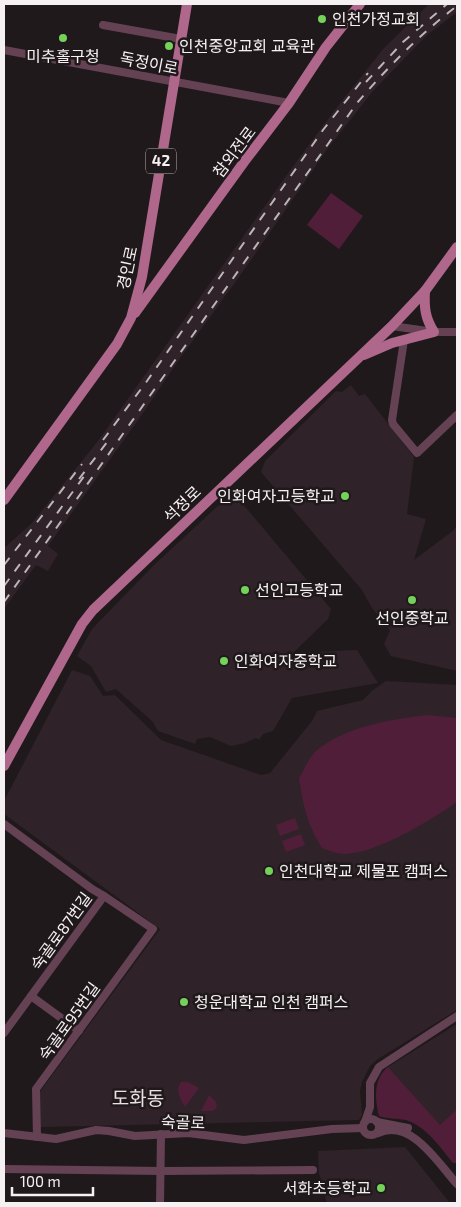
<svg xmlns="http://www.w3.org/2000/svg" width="461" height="1207" font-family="'Exo 2','Noto Sans KR',sans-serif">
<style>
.built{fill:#2f2228}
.green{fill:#511e3a}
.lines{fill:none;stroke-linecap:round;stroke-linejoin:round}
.minor{stroke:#654253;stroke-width:8}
.major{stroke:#af678b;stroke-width:10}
.rail{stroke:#bbb6b8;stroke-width:2;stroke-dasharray:9 9;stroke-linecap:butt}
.poi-dot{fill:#74d25b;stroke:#20191c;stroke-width:2}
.labels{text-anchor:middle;stroke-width:5;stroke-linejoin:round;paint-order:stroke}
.shield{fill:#20191c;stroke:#b5b0b2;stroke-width:1}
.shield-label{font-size:15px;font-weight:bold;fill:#f5f0f2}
.poi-label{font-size:16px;fill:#f5f0f2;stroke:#20191c;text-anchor:start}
.street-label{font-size:16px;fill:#f5f0f2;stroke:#20191c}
.quarter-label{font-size:19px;fill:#ebe1e5;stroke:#20191c}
</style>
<rect width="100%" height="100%" fill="#20191c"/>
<g class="built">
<polygon points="429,4 457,4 457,12 426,36 373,91 328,148 244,270 178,361 141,416 48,546 58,554 48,571 36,565 4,609 4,548 31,524 98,441 289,172 334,111 383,49"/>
<polygon points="351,385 359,396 365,394 414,457 407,514 426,519 414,560 454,530 457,525 457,671 391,656 384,644 390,630 372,608 362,590 261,472 265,461 336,391 342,392"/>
<polygon points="237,497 331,609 328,619 293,653 357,650 378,683 292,698 273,731 263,734 259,740 256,738 245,743 231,746 210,737 197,739 195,744 158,731 153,722 116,689 106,692 91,666 77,656 92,629 153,566 221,503"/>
<polygon points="72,670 90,676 103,696 115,695 161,740 261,775 270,773 312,721 317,711 363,700 373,690 386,681 457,685 457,1010 378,1059 370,1066 362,1082 360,1091 362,1115 359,1120 40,1127 39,1093 160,929 4,814 4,801"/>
<polygon points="457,1024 457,1109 440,1126 388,1067"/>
<polygon points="405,1147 450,1203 327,1203 319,1173 318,1151"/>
</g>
<g class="green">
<polygon points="331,193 363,216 339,249 307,225"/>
<path d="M427,715l30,3v84c-26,18 -81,52 -113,52 -7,0 -16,-4 -22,-6 -15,-24 -19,-43 -23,-70 5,-8 10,-20 16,-26 30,-26 74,-32 112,-37z"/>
<polygon points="295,818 299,829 280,836 276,825"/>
<polygon points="301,834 305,845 286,852 282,841"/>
<path d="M388,1067l52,58 17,-16v54h-4c-13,-16 -26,-36 -47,-43 -9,-2 -21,-1 -27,-4 -4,-17 -6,-37 9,-49z"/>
<path d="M181,1082h7l11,6 -14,19c-5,-8 -10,-17 -4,-25z"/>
<polygon points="209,1095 216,1102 217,1108 212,1111 201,1111"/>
</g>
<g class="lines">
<g class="minor">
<polyline points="103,25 181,39"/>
<polyline points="4,50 289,103"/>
<polyline points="392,326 434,332 457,332"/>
<polyline points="404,340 392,420 393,424 417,453 457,415"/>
<polyline points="4,824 92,889 104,896 4,1033"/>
<polyline points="31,996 79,1031"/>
<circle cx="371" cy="1127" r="8"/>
<polyline points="365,1122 370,1107 370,1083 379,1067 457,1016"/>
<polyline points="377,1122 408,1128"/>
<polyline points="4,1133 56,1139 96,1130 109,1131 135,1136 188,1133 244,1140 332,1129 363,1128"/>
<path d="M378,1133c33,-15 60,30 79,51"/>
<polyline points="37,1137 36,1089 153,929 104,896"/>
<polyline points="4,1169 161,1171 313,1170"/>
<polyline points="160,1203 161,1134"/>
</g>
<g class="major">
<polyline points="135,313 244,162 289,103 326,47 360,4"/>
<path d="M364,355l28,-12 42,-11c-9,-14 -10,-25 -9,-41"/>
<polyline points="4,500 117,344 131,318 142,277 187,4"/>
<polyline points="4,766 82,624 93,610 392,326 425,291 457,247"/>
</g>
<g class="rail">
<polyline points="366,82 403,42 447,4"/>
<polyline points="103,440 147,381 323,130 368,73"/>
<polyline points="79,479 111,437"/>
<polyline points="4,565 82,464"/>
<polyline points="4,586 85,475"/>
<path d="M4,602l353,-499c31,-36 63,-69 100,-97"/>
</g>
</g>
<g class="poi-dot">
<circle cx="322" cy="19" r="5"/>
<circle cx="63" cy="38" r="5"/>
<circle cx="169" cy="46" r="5"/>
<circle cx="345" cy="496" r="5"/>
<circle cx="245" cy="590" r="5"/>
<circle cx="412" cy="600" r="5"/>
<circle cx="224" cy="661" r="5"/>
<circle cx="269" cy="871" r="5"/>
<circle cx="184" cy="1002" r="5"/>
<circle cx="381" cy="1188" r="5"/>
</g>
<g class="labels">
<rect class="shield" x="146" y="148.5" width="30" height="25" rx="4"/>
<g class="shield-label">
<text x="161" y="166">42</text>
</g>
<g class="poi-label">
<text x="332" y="25">인천가정교회</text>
<text x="179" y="52">인천중앙교회 교육관</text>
<text x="63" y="62" text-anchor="middle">미추홀구청</text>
<text x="335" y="502" text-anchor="end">인화여자고등학교</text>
<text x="255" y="596">선인고등학교</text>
<text x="412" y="624" text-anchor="middle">선인중학교</text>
<text x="234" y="667">인화여자중학교</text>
<text x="279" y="877">인천대학교 제물포 캠퍼스</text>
<text x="194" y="1008">청운대학교 인천 캠퍼스</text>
<text x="371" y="1194" text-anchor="end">서화초등학교</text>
</g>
<g class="street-label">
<text transform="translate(149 63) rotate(11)" y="6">독정이로</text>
<text transform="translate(234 152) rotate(-53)" y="6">참외전로</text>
<text transform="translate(127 268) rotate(-78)" y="6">경인로</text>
<text transform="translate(182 504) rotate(-44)" y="6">석정로</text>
<text transform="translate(61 931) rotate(-54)" y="6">숙골로87번길</text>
<text transform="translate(69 1021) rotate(-54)" y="6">숙골로95번길</text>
<text transform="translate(183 1122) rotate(2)" y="6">숙골로</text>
</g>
<g class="quarter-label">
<text x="138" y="1105">도화동</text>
</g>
</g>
<rect width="461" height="1207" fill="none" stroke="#f5f0f2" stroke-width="10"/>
<path d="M12 1187v8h81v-8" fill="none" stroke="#f5f0f2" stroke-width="2.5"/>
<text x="20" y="1187" font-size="15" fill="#f5f0f2" stroke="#20191c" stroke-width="4" paint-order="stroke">100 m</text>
</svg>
